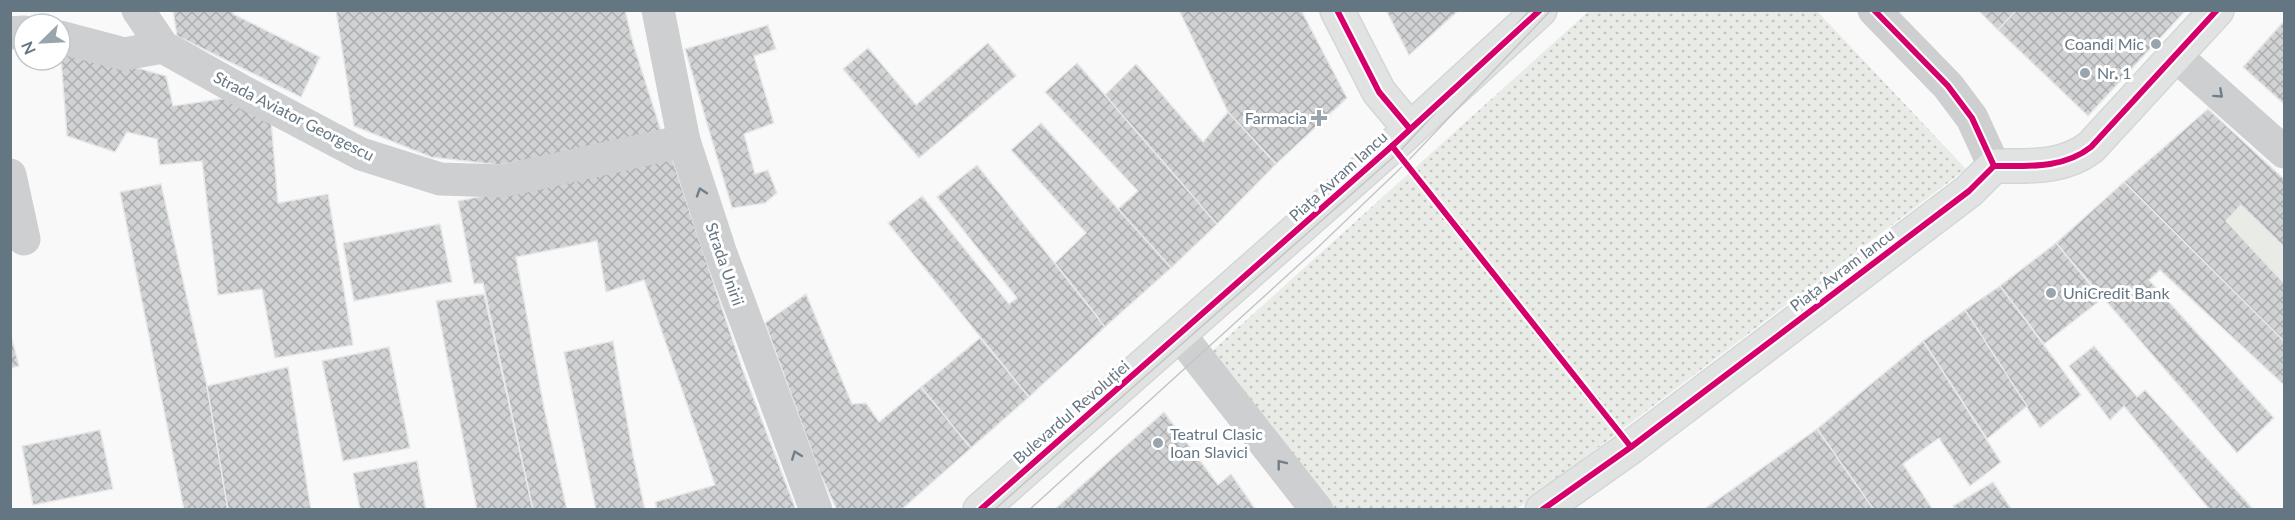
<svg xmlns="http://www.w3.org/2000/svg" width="2295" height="520" font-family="Lato,sans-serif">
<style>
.green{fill:#e8ebe6}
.park{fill:url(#park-dots)}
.building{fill:url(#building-cross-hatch);stroke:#e8e8e8;stroke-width:1.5}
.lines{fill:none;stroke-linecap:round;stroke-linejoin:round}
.major-casing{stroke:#d5d6d7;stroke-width:36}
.minor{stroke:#cecfd0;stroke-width:33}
.major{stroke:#e1e2e2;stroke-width:33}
.tram{stroke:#c3c5c6;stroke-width:1.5}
.cycleway-casing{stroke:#fff;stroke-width:10}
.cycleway{stroke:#d6006c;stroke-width:6}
.oneway{stroke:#707f8b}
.poi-dot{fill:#99a4ac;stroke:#fff;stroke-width:2}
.labels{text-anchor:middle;stroke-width:6;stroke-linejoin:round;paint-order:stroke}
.poi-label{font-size:16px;fill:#657683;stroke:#fff;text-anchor:start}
.street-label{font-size:16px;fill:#657683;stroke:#fff}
</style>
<defs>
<pattern id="park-dots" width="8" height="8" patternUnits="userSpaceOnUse" patternTransform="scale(1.5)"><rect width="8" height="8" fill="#e8ebe6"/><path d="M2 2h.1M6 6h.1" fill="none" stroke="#c0c3c0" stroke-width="1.8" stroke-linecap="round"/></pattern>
<pattern id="building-cross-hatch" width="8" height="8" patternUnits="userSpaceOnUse" patternTransform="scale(1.5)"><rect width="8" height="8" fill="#d0d2d3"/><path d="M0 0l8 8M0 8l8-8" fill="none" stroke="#acafb1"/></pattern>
</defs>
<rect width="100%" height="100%" fill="#f9f9f9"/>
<polygon class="green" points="2241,205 2284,247 2284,283 2226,221"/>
<polygon class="park" points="1589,11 1817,11 1966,169 1517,509 1335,509 1212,351"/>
<g class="building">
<polygon points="173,10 233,10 233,14 320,57 301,97 177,36"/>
<polygon points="336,10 625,10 633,43 662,134 500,165 431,157 354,126"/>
<polygon points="1179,10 1301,10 1347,98 1276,164 1228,112"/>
<polygon points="1386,10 1459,10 1409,55"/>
<polygon points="1978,10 2017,10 1998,30"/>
<polygon points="2017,10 2186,10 2088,116 1998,30"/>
<polygon points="2284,21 2284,104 2243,67"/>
<polygon points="768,25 776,49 754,56 774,123 744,134 755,174 768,170 777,193 765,203 732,208 685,49"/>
<polygon points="988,43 1016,76 919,158 843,69 868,48 916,105"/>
<polygon points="60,46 166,76 173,106 234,97 271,120 278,203 328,194 353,345 275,358 262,289 218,295 202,161 160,165 157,139 127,132 115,152 67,136"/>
<polygon points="1077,63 1217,224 1171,268 1118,209 1138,191 1045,92"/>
<polygon points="1136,64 1203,142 1228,112 1276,164 1217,224 1105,95"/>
<polygon points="2208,109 2284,179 2284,247 2241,205 2226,221 2284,283 2284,341 2124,182"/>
<polygon points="1041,123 1171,268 1105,327 1055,263 1086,233 1011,150"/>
<polygon points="672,158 742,368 796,510 657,510 655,502 715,485 644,280 606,292 597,241 516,257 544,408 567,510 533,510 483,283 474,284 458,201"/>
<polygon points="977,165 1105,327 1029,397 888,223 922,196 1009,304 1017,298 937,197"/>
<polygon points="2124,182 2284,341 2284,385 2160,270 2149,280 2274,418 2237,453 2056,243"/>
<polygon points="161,184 207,386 228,510 184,510 120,192"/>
<polygon points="440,224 452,282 354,301 343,243"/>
<polygon points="2056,243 2102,299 2044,344 2000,286"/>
<polygon points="2000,286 2081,395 2040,428 1965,310"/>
<polygon points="484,294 533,510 477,510 436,301"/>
<polygon points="806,294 852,404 866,403 879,422 921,387 971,448 901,510 837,510 819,471 765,323"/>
<polygon points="1965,310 2027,406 1987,439 1923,341"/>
<polygon points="10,332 19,366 10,368"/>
<polygon points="980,338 1029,397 971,448 921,387"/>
<polygon points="613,341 633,455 645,510 596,510 564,352"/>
<polygon points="1923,341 2001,462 1970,486 1939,438 1903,464 1933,510 1874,510 1817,429"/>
<polygon points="2094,346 2137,397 2145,390 2254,510 2210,510 2124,406 2110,420 2069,366"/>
<polygon points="389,347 410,448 343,461 322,361"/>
<polygon points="288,367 311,510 228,510 207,386"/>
<polygon points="1164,412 1218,485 1231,474 1256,510 1054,510"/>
<polygon points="1817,429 1874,510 1703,510"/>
<polygon points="100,430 113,489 33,505 22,446"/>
<polygon points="417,461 426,510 360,510 353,473"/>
<polygon points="1993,482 2012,510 1956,510 1953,506"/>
</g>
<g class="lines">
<defs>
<g id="major">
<polyline points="1337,10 1379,92 1410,129"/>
<polyline points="980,510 1392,146 1540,10"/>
<path d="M1542,510l89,-63 338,-256 25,-25c34,0 69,3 97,-19l126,-137"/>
</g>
</defs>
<use href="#major" class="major-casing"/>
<g class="minor">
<polyline points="138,10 163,47 240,90 361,154 440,179 503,181 684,141"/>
<polyline points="658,10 684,141 720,251 816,510"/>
<polyline points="1874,10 1948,86 1972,118 1994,166"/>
<polyline points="10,33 24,32"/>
<polyline points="60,37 124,54 163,47"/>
<polyline points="2175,55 2284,152"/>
<polyline points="10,175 24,239"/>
<polyline points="1180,335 1317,510"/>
</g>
<use href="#major" class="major"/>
<g class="tram">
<polyline points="994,510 1398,153 1530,10"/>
<polyline points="1029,510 1313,252 1406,163 1551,10"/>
</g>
<defs>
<g id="cycleway">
<polyline points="1337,10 1379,92 1410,129"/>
<polyline points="1874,10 1948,86 1972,118 1994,166"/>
<polyline points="1392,146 1631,447"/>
<path d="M1994,166c34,0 69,3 97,-19l126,-137"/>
<polyline points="980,510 1392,146 1540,10"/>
<polyline points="1542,510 1631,447 1969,191 1994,166"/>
</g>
</defs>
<use href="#cycleway" class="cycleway-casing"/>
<use href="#cycleway" class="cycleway"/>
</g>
<defs><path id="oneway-chevron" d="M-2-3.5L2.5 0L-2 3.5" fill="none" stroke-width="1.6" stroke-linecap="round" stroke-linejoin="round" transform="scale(1.5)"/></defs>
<g class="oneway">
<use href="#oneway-chevron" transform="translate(2219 94) rotate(42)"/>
<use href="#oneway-chevron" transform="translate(701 192) rotate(-108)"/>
<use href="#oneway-chevron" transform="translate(796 455) rotate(-111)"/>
<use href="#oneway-chevron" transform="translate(1281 464) rotate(-128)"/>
</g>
<g class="poi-dot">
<circle cx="2156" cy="44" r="6"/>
<circle cx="2085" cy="73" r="6"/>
<path d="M1316 109h6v6h6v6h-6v6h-6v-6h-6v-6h6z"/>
<circle cx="2051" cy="293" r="6"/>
<circle cx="1158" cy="443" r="6"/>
</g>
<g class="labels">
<g class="poi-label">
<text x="2144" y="50" text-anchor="end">Coandi Mic</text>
<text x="2097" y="79">Nr. 1</text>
<text x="1307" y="124" text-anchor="end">Farmacia</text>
<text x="2063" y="299">UniCredit Bank</text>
<text x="1170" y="440">Teatrul Clasic<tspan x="1170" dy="18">Ioan Slavici</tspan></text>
</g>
<g class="street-label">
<text transform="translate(294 116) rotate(27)" y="6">Strada Aviator Georgescu</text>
<text transform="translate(1338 176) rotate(-42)" y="6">Piața Avram Iancu</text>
<text transform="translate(725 264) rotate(71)" y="6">Strada Unirii</text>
<text transform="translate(1842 270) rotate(-37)" y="6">Piața Avram Iancu</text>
<text transform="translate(1071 412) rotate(-41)" y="6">Bulevardul Revoluției</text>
</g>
</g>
<rect width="2295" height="520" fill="none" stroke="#657683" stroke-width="24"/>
<g transform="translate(42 42) rotate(246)"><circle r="28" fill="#ffffff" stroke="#c1c8cd" stroke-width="1.5"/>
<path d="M0-4.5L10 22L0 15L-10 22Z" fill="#99a4ac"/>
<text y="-9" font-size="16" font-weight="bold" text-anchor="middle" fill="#657683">N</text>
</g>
</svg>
